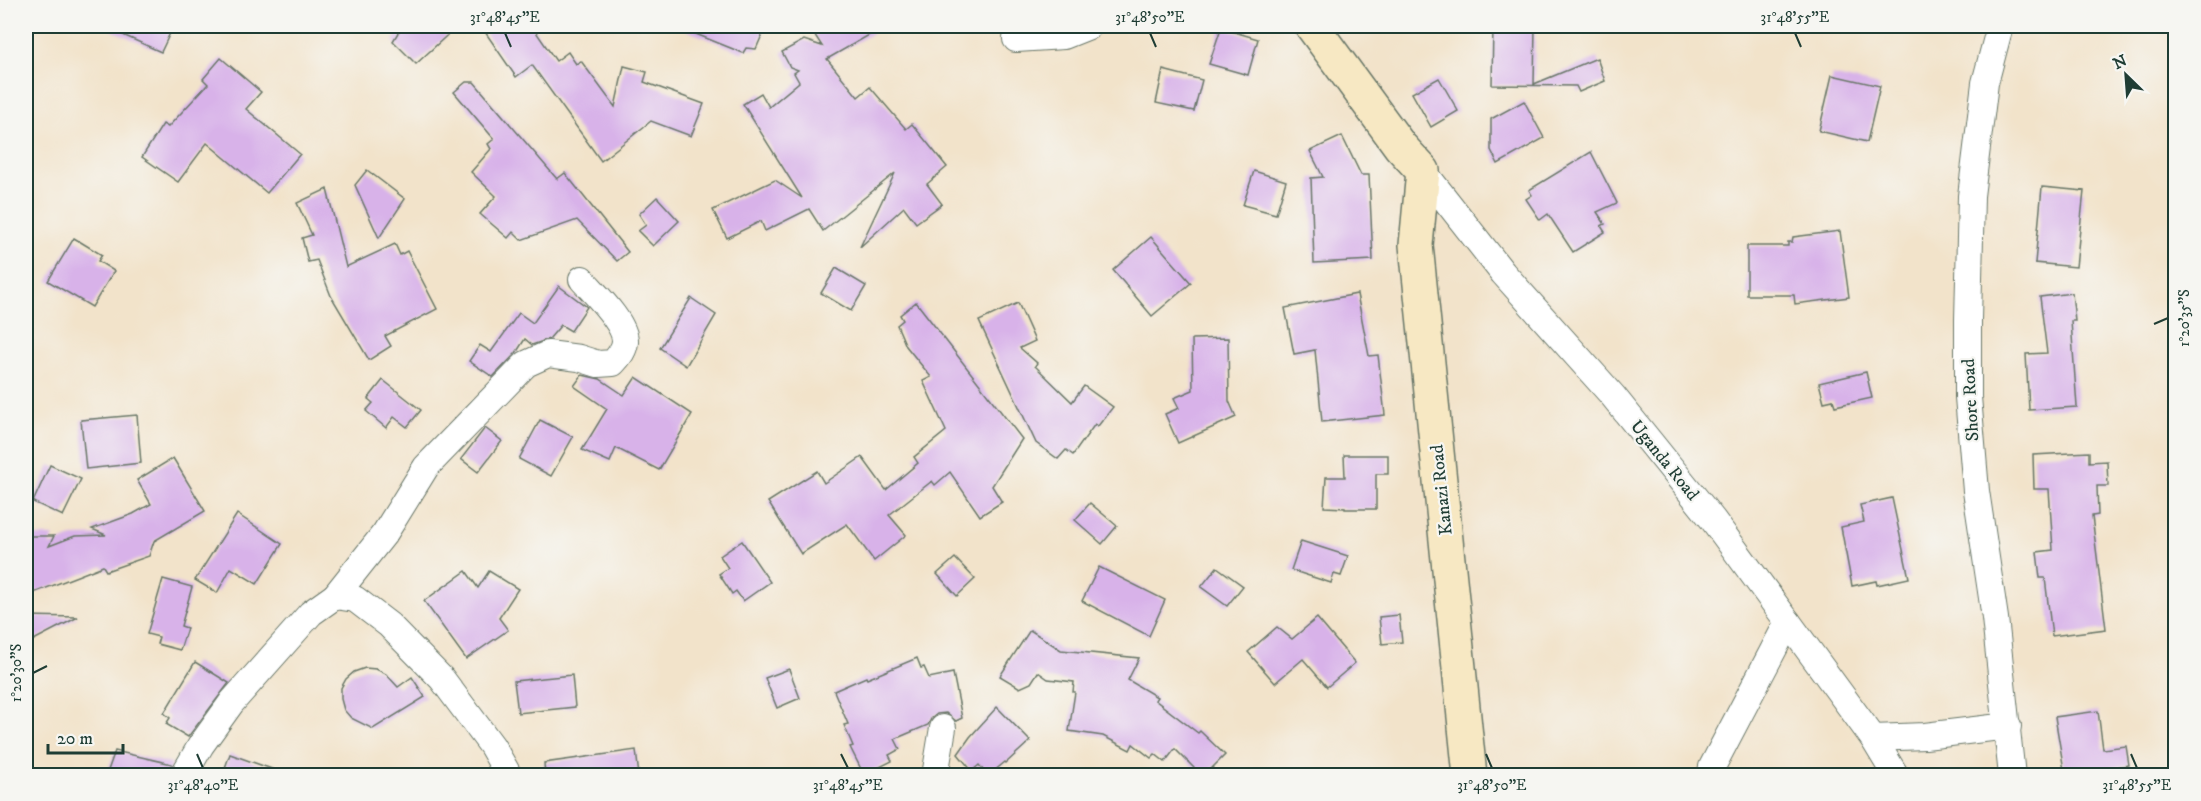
<svg xmlns="http://www.w3.org/2000/svg" width="2201" height="801" font-family="'IM FELL DW Pica',serif">
<style>
.building{fill:#d8b2e9}
.lines{fill:none;stroke-linecap:round;stroke-linejoin:round}
.street-casing{stroke:#697768;stroke-width:28}
.secondary-casing{stroke:#697768;stroke-width:36}
.street{stroke:#fff;stroke-width:26}
.secondary{stroke:#f7e8c3;stroke-width:33}
.ticks{fill:none;stroke:#1f3d34;stroke-width:2}
.labels{text-anchor:middle;stroke-width:4.5;stroke-linejoin:round;paint-order:stroke}
.street-label{font-size:18px;fill:#1f3d34;stroke:#f6f6f2}
.neatline{fill:none;stroke:#1f3d34;stroke-width:2}
.ticks-label{font-size:15px;text-anchor:middle;fill:#1f3d34}
</style>
<rect width="100%" height="100%" fill="#f6f6f2"/>
<filter id="ink" filterUnits="userSpaceOnUse"><feTurbulence type="fractalNoise" baseFrequency=".0167" numOctaves="2"/><feDisplacementMap in="SourceGraphic" scale="12" xChannelSelector="R" yChannelSelector="G"/><feConvolveMatrix kernelMatrix="1 2 1 2 8 2 1 2 1" color-interpolation-filters="sRGB"/></filter>
<filter id="wash" filterUnits="userSpaceOnUse"><feTurbulence type="fractalNoise" baseFrequency=".008" numOctaves="4" result="noise"/><feDisplacementMap in="SourceGraphic" scale="24" xChannelSelector="R" yChannelSelector="G"/><feGaussianBlur stdDeviation="1.35" result="paint"/><feColorMatrix in="noise" values="0 0 0 0 0 0 0 0 0 0 0 0 0 0 0 0 0 1.4 0 .05"/><feComposite in="paint" operator="in"/></filter>
<g filter="url(#wash)">
<rect width="100%" height="100%" fill="#f2e3ca"/>
<g id="blocks">
<g class="building">
<polygon points="103,26 159,26 171,31 161,52"/>
<polygon points="402,26 457,26 416,64 393,41"/>
<polygon points="481,26 532,26 556,61 568,52 576,64 581,61 615,107 624,66 647,72 644,82 704,104 691,136 651,121 601,161 532,65 516,77"/>
<polygon points="676,26 766,26 756,49 746,48 743,53"/>
<polygon points="809,26 885,26 827,59 858,97 870,87 906,129 912,124 947,167 927,184 942,204 916,223 904,207 860,247 895,173 823,231 809,209 765,231 761,221 727,238 713,210 775,180 802,198 743,104 761,93 769,107 799,82 794,73 798,70 790,67 782,52 804,40 822,46"/>
<polygon points="1493,26 1535,26 1534,84 1597,58 1605,81 1579,92 1576,86 1492,85"/>
<polygon points="1221,28 1258,39 1248,75 1209,64"/>
<polygon points="221,58 261,92 246,109 300,154 267,193 207,143 178,182 142,157 163,124 168,127 208,84 203,79"/>
<polygon points="1163,70 1202,80 1194,111 1156,103"/>
<polygon points="1832,75 1880,86 1867,142 1819,131"/>
<polygon points="1439,78 1458,111 1431,127 1412,93"/>
<polygon points="466,82 474,82 557,179 565,173 628,252 617,261 577,220 521,240 513,232 508,238 480,214 496,196 471,172 491,149 488,144 494,139 454,92"/>
<polygon points="1524,101 1544,138 1498,164 1491,150 1491,119"/>
<polygon points="1342,136 1361,175 1369,175 1373,260 1314,263 1311,178 1323,177 1310,151"/>
<polygon points="1591,152 1617,203 1597,212 1605,224 1601,226 1605,232 1573,252 1548,214 1540,220 1526,199 1532,195 1529,190"/>
<polygon points="367,170 405,199 379,238 355,185"/>
<polygon points="1254,171 1286,181 1276,214 1243,205"/>
<polygon points="2042,187 2084,191 2076,267 2035,263"/>
<polygon points="327,189 346,267 395,244 400,255 407,251 437,309 385,336 391,346 369,360 331,296 317,260 308,262 302,238 312,235 297,203"/>
<polygon points="657,197 679,221 653,246 638,231 646,225 639,214"/>
<polygon points="1840,231 1849,297 1795,304 1794,295 1747,295 1747,246 1788,246 1788,242 1792,242 1793,237"/>
<polygon points="1151,237 1191,283 1152,316 1113,270"/>
<polygon points="74,238 102,255 98,261 114,271 92,307 48,281"/>
<polygon points="836,268 866,286 851,311 821,293"/>
<polygon points="559,286 587,307 571,331 561,325 549,339 532,345 525,339 516,353 493,377 469,361 480,345 491,352 519,313 533,323"/>
<polygon points="2072,293 2075,321 2071,321 2077,407 2029,410 2026,354 2047,353 2040,297"/>
<polygon points="1357,294 1369,356 1378,355 1385,415 1322,422 1315,350 1294,354 1285,308"/>
<polygon points="691,298 716,315 686,366 660,348"/>
<polygon points="916,302 1022,439 992,486 1002,502 980,516 950,472 935,485 932,481 889,515 906,535 874,561 847,524 801,554 768,502 817,471 824,483 862,457 886,490 918,463 914,457 946,431 923,381 931,377 906,346 897,325 903,320 900,315"/>
<polygon points="1018,303 1035,341 1020,348 1037,363 1035,366 1072,402 1084,386 1113,407 1098,426 1095,424 1073,455 1066,450 1058,459 1036,443 979,321"/>
<polygon points="1228,338 1229,401 1236,417 1178,443 1165,414 1179,408 1174,398 1193,390 1192,339"/>
<polygon points="1866,372 1872,398 1835,406 1833,400 1824,402 1819,383"/>
<polygon points="582,375 600,379 624,395 636,377 692,414 659,470 616,448 610,462 582,450 607,409 574,386"/>
<polygon points="383,380 421,410 407,427 394,417 386,428 366,411 373,403 368,399"/>
<polygon points="137,415 141,463 86,469 81,420"/>
<polygon points="540,420 573,437 551,476 519,459"/>
<polygon points="485,428 502,441 478,472 461,459"/>
<polygon points="2089,452 2089,462 2107,461 2108,486 2097,486 2098,515 2092,516 2106,629 2052,636 2045,578 2040,578 2037,552 2053,550 2049,489 2034,489 2033,455"/>
<polygon points="1344,455 1388,455 1388,474 1376,474 1376,509 1345,509 1345,508 1324,507 1326,477 1345,477"/>
<polygon points="173,458 205,511 154,541 149,556 106,571 103,566 26,596 26,536 54,536 49,546 75,536 106,535 92,529 133,514 151,504 137,480"/>
<polygon points="50,465 81,479 63,516 33,502"/>
<polygon points="1892,498 1909,578 1877,585 1876,581 1852,586 1841,527 1864,522 1860,505"/>
<polygon points="1090,503 1117,526 1102,544 1075,520"/>
<polygon points="237,514 282,544 257,584 231,568 217,593 195,580"/>
<polygon points="742,541 770,582 743,601 736,591 732,594 719,574 728,568 720,556"/>
<polygon points="1301,541 1348,556 1341,576 1334,574 1331,583 1291,570"/>
<polygon points="955,558 975,579 957,596 937,574"/>
<polygon points="1099,567 1165,600 1149,636 1082,601"/>
<polygon points="1217,567 1243,586 1227,606 1201,587"/>
<polygon points="466,571 478,588 489,571 518,589 499,618 508,630 466,659 424,601"/>
<polygon points="163,579 192,587 181,626 187,628 180,650 157,644 159,637 147,634"/>
<polygon points="1399,615 1402,642 1382,644 1379,617"/>
<polygon points="26,616 78,617 26,644"/>
<polygon points="1317,618 1355,663 1327,687 1303,659 1275,683 1248,652 1277,627 1292,639"/>
<polygon points="1030,630 1061,650 1139,658 1128,680 1157,697 1155,700 1198,733 1200,731 1225,755 1204,776 1202,776 1175,749 1165,762 1155,754 1151,758 1133,744 1130,750 1103,736 1069,731 1075,692 1073,692 1074,682 1048,679 1038,672 1031,683 1020,688 1000,676"/>
<polygon points="917,658 921,668 924,667 929,678 953,673 962,718 956,721 946,713 937,714 931,719 928,725 895,739 900,749 889,755 892,761 870,772 869,770 863,773 850,747 853,746 844,725 848,724 834,691 866,677 867,679"/>
<polygon points="195,662 229,683 188,737 166,724 170,718 164,713"/>
<polygon points="365,668 376,669 386,674 398,687 412,677 425,697 373,729 351,718 344,710 341,699 341,688 346,679 354,672"/>
<polygon points="789,669 800,698 777,708 765,678"/>
<polygon points="572,675 575,707 518,713 514,681"/>
<polygon points="997,707 1030,741 1006,763 1005,762 988,776 979,765 972,771 958,754 970,737"/>
<polygon points="2098,711 2103,749 2126,746 2129,765 2109,768 2110,776 2065,776 2055,717"/>
<polygon points="636,750 639,776 545,776 544,763"/>
<polygon points="115,751 172,764 168,776 106,776"/>
<polygon points="230,754 283,773 282,776 222,776"/>
</g>
</g>
</g>
<g filter="url(#ink)">
<use href="#blocks" fill-opacity="0" stroke="#697768" stroke-width="1.5"/>
<g class="lines">
<defs>
<g id="street">
<polyline points="2000,26 1985,83 1971,196 1968,320 1968,397 1976,491 1995,618 2012,776"/>
<polyline points="1016,39 1064,36 1089,26"/>
<polyline points="1423,171 1503,273 1613,396 1713,520 1788,622 1712,767 1710,776"/>
<path d="M335,596l50,-63 41,-66 100,-103 22,-10 31,4 19,6 15,-1c6,-7 11,-12 12,-21 1,-19 -31,-49 -43,-63"/>
<polyline points="1788,622 1873,738 1896,776"/>
<polyline points="1873,738 1925,736 2008,726"/>
<polyline points="183,776 201,745 232,702 311,613 335,596 355,599 389,625 442,679 492,746 509,776"/>
<polyline points="935,776 943,728"/>
</g>
<polyline id="secondary" points="1312,26 1400,146 1423,171 1416,245 1470,776"/>
</defs>
<use href="#street" class="street-casing"/>
<use href="#secondary" class="secondary-casing"/>
<use href="#street" class="street"/>
<use href="#secondary" class="secondary"/>
</g>
</g>
<path class="ticks" d="M505,33l6,14M1150,33l6,14M1795,33l6,14M2154,324l14,-6M33,673l14,-7M197,754l6,14M841,754l7,14M1486,754l6,14M2131,754l6,14"/>
<g class="labels">
<g class="street-label">
<text transform="translate(1970 400) rotate(-93)" y="6">Shore Road</text>
<text transform="translate(1665 460) rotate(51)" y="6">Uganda Road</text>
<text transform="translate(1441 490) rotate(-96)" y="6">Kanazi Road</text>
</g>
</g>
<rect width="2201" height="801" fill="none" stroke="#f6f6f2" stroke-width="66"/>
<g transform="translate(2126 75) rotate(335)" stroke="#f6f6f2" stroke-width="4.5" paint-order="stroke">
<path d="M0-4.5L10 22L0 15L-10 22Z" fill="#1f3d34"/>
<text y="-9" font-size="16" font-weight="bold" text-anchor="middle" fill="#1f3d34">N</text>
</g>
<path d="M48 744v9h75v-9" fill="none" stroke="#1f3d34" stroke-width="3"/>
<text x="57" y="744" font-size="18" fill="#1f3d34" stroke="#f6f6f2" stroke-width="4.5" paint-order="stroke">20 m</text>
<rect x="33" y="33" width="2135" height="735" class="neatline"/>
<g class="ticks-label">
<text x="505" y="22">31°48'45"E</text>
<text x="1150" y="22">31°48'50"E</text>
<text x="1795" y="22">31°48'55"E</text>
<text transform="translate(2184 318) rotate(-90)" y="5">1°20'35"S</text>
<text transform="translate(16 673) rotate(-90)" y="5">1°20'30"S</text>
<text x="203" y="790">31°48'40"E</text>
<text x="848" y="790">31°48'45"E</text>
<text x="1492" y="790">31°48'50"E</text>
<text x="2137" y="790">31°48'55"E</text>
</g>
</svg>
